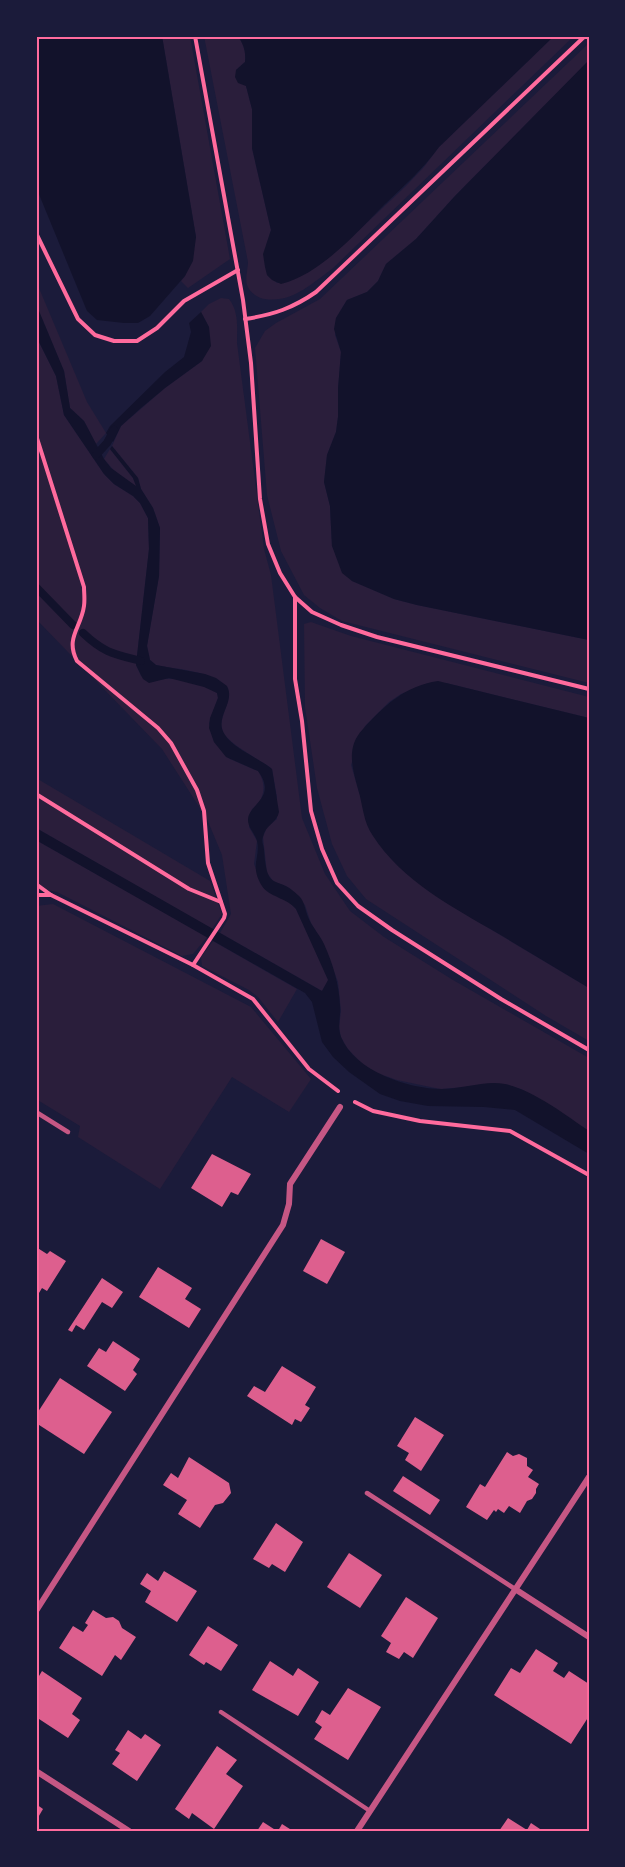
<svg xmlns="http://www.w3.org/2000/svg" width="625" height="1867" font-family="Quicksand,sans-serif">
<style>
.green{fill:#2a1e3b}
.water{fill:#12122b}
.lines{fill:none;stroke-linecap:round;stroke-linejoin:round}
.stream{stroke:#12122b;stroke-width:8}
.building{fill:#dd5f8e}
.path{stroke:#ff6b9d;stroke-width:4}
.service{stroke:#c65784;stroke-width:4.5}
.minor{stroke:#c65784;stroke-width:6}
.neatline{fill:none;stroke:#ff6b9d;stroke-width:2}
</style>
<rect width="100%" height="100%" fill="#1b1b3a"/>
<g class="green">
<polygon points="162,36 190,36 230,259 188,288 181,281 185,276 196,237"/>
<path d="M204,36h34c6,9 8,16 7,26l-9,8 10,16 6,23v39l19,82 -5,16 1,29 10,8 24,-7 39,-28 66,-62 18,-19 15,-20 115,-111h20l-242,233c-21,15 -40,34 -67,30 -7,-1 -15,-6 -18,-14 -2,-6 1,-17 1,-23z"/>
<polygon points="589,43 588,62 455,196 416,239 386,264 378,281 367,292 347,300 336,318 335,335 341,352 338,389 338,417 336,432 327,455 324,482 330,506 332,546 352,581 394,599 417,605 589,640 589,683 342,621 320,608 304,595 281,551 267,495 255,348 265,331 276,323 320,299"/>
<polygon points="36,281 87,402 106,433 96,444 84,421 70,408 64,371 36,304"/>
<path d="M221,298l8,1c10,13 8,28 8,44l27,206 7,26 31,243 23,56 25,37 34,26 69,43 136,78v73l-68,-42 -17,-5 -64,5 -43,-9 -20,-7 -14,-8 -16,-17 -6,-11 -2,-10 2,-16 -3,-29 -15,-39 -12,-20 -6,-18 -19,-19 -12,-4 -7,-9 -4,-36 4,-10 10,-8v-22l-5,-28c-13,-10 -38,-22 -47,-34 -12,-17 11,-32 1,-49 -18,-16 -47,-16 -70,-21l-6,-5 -3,-14 12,-70 1,-48 -7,-20 -12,-19 -3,-11 -26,-32 9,-20 44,-38 37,-27 7,-34 -8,-15 8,-8z"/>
<path d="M36,336l20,40 8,39 40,59 10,10 19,12 7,7 8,15 1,31 -13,116 5,11 11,6c19,-8 48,0 65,11l1,5 -9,25 5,19 16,17 28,12c9,13 7,29 -6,38l-3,18 8,14 -3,23 9,23 26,15 7,7 33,71 -7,11 -102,-58 11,-19 -9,-59 -15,-36 -45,-70 -126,-130z"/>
<polygon points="110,449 133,478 137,487 117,474 104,459"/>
<polygon points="311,622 351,636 589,697 589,718 446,683 429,683 401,694 389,702 365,726 351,765 359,792 384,851 420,884 450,905 589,988 589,1041 546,1016 366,899 347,876 332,844 317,788 305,707 304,624"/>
<polygon points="36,778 210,881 222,914 212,929 36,828"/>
<polygon points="36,840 207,937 193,954 182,956 57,892 47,890 36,891"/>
<polygon points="53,904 251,1007 311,1079 289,1112 232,1077 160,1189 78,1137 80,1126 36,1099 36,906"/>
<polygon points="213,941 297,989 278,1022 258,997 249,990 202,966 201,957"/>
</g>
<g class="water">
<polygon points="36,36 162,36 196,237 193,261 185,276 150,316 138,323 124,323 97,320 87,311 36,187"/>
<path d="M238,36h316l-115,111c-16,22 -35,39 -55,58 -28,28 -63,69 -103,79l-9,-4 -5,-5 -2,-8 -2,-13 8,-24 -19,-82v-39l-6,-23 -8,-3 -3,-6 1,-7 9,-8c1,-10 -1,-17 -7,-26z"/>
<polygon points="589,60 589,640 417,605 394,599 352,581 342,573 332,546 330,506 324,482 327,455 336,432 338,417 338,389 341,352 334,329 336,318 347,300 367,292 378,281 386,264 416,239 455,196"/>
<path d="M36,304l28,67 6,37 14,13 20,38 7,9 25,18 -3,-8 -23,-29 2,-3 26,32 3,11 12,19 7,20 -1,48 -12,70 3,14 6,5 49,9 11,4 11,8c9,17 -14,32 -2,49 9,14 34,23 47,34l7,43c-2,11 -14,13 -16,25 -2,5 1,9 1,13 3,45 13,23 35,46 6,6 6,14 9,21 4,10 12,18 16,27 9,20 15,40 16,62 1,10 -3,21 1,31 14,34 67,52 101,52 21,0 43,-9 63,-5 28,6 61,31 84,47v23l-74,-44 -31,-3 -56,-1 -28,-5 -20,-7 -31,-22 -16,-15 -11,-15 -10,-40 -7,-9 -269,-153v-12l284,162 2,1 6,-11 -32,-71c-9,-11 -27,-12 -34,-23 -13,-21 -1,-28 -5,-45 -2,-8 -9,-13 -9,-21 0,-16 30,-22 10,-49l-32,-14 -12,-15 -5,-14 1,-10 8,-20 -1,-5 -13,-6 -35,-9 -20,5 -6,-4 -7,-14 13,-116 -1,-31 -8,-15 -7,-7 -19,-12 -10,-10 -40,-59 -8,-39 -20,-40z"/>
<polygon points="201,312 209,327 211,346 202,361 165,388 141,408 121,426 113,442 106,433 110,426 165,372 184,357 191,332 189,323"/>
<path d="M438,681l151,37v270c-30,-18 -60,-36 -90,-54 -45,-26 -97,-53 -126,-98 -10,-14 -10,-31 -15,-47 -6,-22 -12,-42 5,-60 22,-24 42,-43 75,-48z"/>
</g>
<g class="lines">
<g class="stream">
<polyline points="96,455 107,443 114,430"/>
<polyline points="36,587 73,625"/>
<path d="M83,633c21,20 31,21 58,28"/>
</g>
</g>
<g class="building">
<polygon points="212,1154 251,1174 238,1195 231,1192 222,1207 191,1188"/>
<polygon points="321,1239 345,1252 327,1284 303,1271"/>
<polygon points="36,1247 47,1254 50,1251 66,1261 47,1291 42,1288 36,1298"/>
<polygon points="158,1267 192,1288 185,1299 201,1309 189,1328 139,1297"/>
<polygon points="102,1278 123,1292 112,1308 102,1302 84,1330 76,1325 72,1332 68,1330"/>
<polygon points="113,1341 140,1359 133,1370 137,1374 125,1391 87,1366 99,1348 106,1352"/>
<polygon points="282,1366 316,1387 305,1405 310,1408 301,1422 295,1419 292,1425 247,1396 254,1386 265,1392"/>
<polygon points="60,1378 112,1412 84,1454 36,1423 36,1415"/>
<polygon points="415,1417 444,1435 421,1471 405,1460 409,1453 397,1446"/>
<polygon points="507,1452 513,1456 519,1454 527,1458 527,1466 533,1470 528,1477 539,1484 536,1489 536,1493 532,1499 527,1501 520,1513 509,1506 504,1513 498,1509 496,1512 494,1510 487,1520 466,1507 480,1484 485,1487"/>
<polygon points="189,1457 229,1483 231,1493 223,1503 215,1505 200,1528 178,1514 187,1500 163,1485 171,1473 178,1478"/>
<polygon points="403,1476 440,1500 430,1515 393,1491"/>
<polygon points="276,1523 303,1542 285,1572 272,1564 269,1568 253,1559"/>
<polygon points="349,1553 382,1575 360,1608 327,1587"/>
<polygon points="164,1571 197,1591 177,1622 145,1602 151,1591 140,1584 147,1573 158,1581"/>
<polygon points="406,1597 438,1618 413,1658 404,1652 399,1659 386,1652 391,1643 381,1636"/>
<polygon points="93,1610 106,1618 113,1617 119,1621 122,1628 136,1637 121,1660 115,1655 102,1676 59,1648 73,1626 83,1632 88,1625 85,1623"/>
<polygon points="208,1626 238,1645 221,1671 206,1662 204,1665 189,1655"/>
<polygon points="536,1649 558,1663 553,1671 564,1678 569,1671 589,1684 587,1692 589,1693 589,1716 571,1744 494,1695 511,1668 520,1673"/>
<polygon points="270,1661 293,1676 298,1668 319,1682 298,1716 252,1690"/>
<polygon points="42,1671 82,1698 72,1714 80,1720 68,1738 36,1717 36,1681"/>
<polygon points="348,1688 381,1707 348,1760 314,1739 322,1727 315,1722 322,1710 330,1715"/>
<polygon points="128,1730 141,1739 145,1734 161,1745 137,1781 112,1764 120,1753 115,1750"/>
<polygon points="217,1746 237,1760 226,1774 243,1786 214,1829 192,1813 189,1819 175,1809"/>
<polygon points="36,1804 43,1809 36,1821"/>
<polygon points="508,1818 527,1830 531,1823 543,1831 499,1831"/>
<polygon points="263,1822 277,1831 257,1831"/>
<polygon points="282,1824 293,1831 278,1831"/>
</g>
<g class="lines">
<g class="path">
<polyline points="195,36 243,300 251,363 260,499 268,544 280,573 295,597 312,612 341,625 377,637 589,689"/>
<polyline points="36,233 78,319 95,335 114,341 137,341 157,328 184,301 238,270"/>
<path d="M245,319c28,-4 48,-11 71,-27l269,-256"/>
<path d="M36,435l48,152c0,6 1,12 0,19 -3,22 -19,32 -7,55l81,67 13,15 26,47 7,21 4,52 13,39"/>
<polyline points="295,597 295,679 302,721 311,811 322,849 337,883 358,906 392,930 501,999 589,1050"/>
<polyline points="36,794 189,889 221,902 225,914 224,918 193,965"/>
<polyline points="36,884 51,895"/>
<polyline points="36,895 51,895 193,965 253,999 309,1069 338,1091"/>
<polyline points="355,1102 373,1111 420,1121 510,1131 589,1175"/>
</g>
<g class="service">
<polyline points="36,1112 68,1132"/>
<polyline points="367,1493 515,1589"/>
<polyline points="221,1712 370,1811"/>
</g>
<g class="minor">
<polyline points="515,1589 589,1637"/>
<polyline points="36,1611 283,1225 289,1204 290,1184 340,1107"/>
<polyline points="36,1771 129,1831"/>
<polyline points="357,1831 589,1477"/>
</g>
</g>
<rect width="625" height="1867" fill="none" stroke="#1b1b3a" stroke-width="75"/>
<rect x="38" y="38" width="550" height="1792" class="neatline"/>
</svg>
